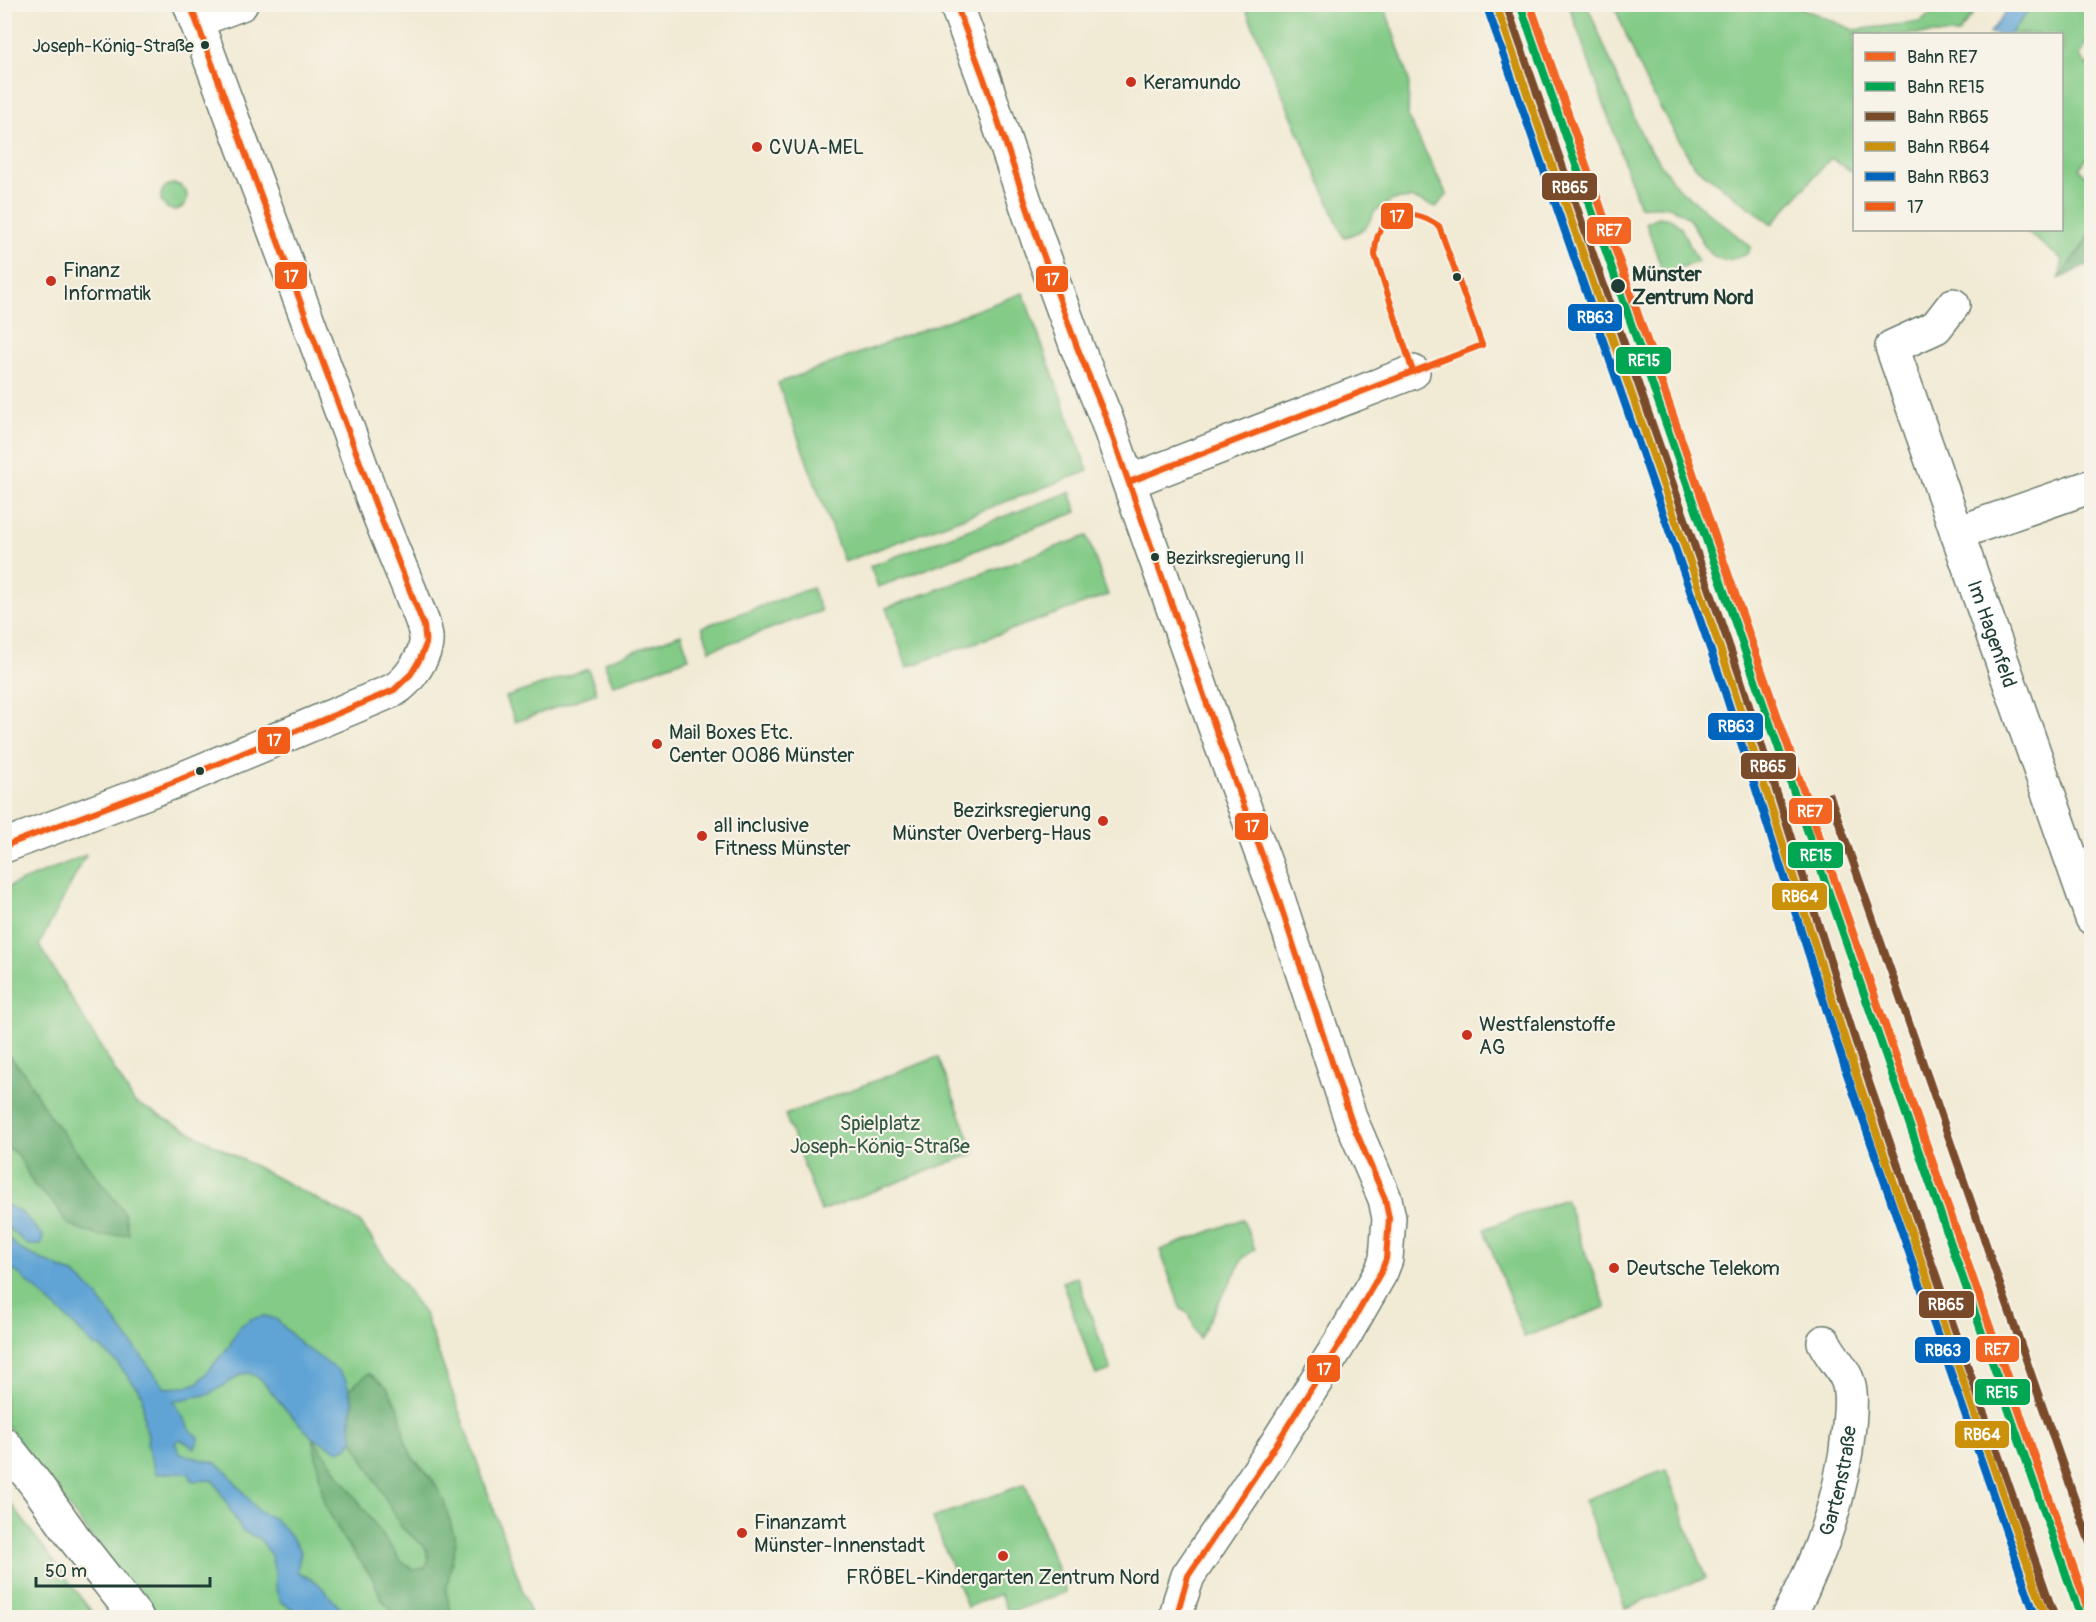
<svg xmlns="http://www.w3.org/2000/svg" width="2096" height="1622" font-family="Pangolin,sans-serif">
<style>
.green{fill:#83cb87;stroke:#51845e;stroke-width:1.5}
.forest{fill:#6aaf74;stroke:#447654;stroke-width:1.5}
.water{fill:#60a4d5;stroke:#407084;stroke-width:1.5}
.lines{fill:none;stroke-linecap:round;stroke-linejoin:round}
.minor-casing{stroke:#687a6c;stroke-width:36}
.major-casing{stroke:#687a6c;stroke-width:36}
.minor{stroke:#fff;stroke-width:33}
.major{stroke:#fff;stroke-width:33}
.bus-1-casing{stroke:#f7f3e8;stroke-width:10}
.bus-1{stroke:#f25c19;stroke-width:6}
.rail-1-casing{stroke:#f7f3e8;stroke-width:12}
.rail-2-casing{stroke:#f7f3e8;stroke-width:12}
.rail-3-casing{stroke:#f7f3e8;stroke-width:12}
.rail-4-casing{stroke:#f7f3e8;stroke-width:12}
.rail-5-casing{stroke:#f7f3e8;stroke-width:12}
.rail-1{stroke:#f26522;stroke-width:8}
.rail-2{stroke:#00a651;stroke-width:8}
.rail-3{stroke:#7a4b2a;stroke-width:8}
.rail-4{stroke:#cc910a;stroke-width:8}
.rail-5{stroke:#0065bd;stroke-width:8}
.bus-dot{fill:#1f3d34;stroke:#f7f3e8;stroke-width:2}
.poi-dot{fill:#c8321e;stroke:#f7f3e8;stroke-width:2}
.labels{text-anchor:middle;stroke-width:4.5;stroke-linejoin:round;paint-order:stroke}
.bus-label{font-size:18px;fill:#1f3d34;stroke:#f7f3e8;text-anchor:end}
.poi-label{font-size:20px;fill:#1f3d34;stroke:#f7f3e8;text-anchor:start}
.stop-label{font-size:20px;font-weight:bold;fill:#1f3d34;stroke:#f7f3e8;text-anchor:start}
.street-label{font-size:20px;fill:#1f3d34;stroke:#f7f3e8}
.park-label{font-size:20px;fill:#335945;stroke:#f7f3e8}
.line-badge{stroke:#f7f3e8;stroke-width:2}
.badge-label{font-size:16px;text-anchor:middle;font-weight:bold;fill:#fff}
</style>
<rect width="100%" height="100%" fill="#f7f3e8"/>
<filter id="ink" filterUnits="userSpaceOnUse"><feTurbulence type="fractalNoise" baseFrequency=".0167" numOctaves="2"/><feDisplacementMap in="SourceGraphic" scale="12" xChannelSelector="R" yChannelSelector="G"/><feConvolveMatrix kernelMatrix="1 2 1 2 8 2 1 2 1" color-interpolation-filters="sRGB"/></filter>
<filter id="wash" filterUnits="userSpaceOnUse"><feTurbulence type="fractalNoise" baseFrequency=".008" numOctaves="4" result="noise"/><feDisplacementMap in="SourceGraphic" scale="24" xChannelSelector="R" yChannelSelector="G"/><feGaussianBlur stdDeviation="1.35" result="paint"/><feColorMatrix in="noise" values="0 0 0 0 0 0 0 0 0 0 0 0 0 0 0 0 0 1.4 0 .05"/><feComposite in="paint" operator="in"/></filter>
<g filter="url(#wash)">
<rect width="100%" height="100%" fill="#f1ead4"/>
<g class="green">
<polygon points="1244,5 1384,5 1409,80 1408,117 1447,195 1436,207 1412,198 1393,200 1375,211 1365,229 1344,238"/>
<path d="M1569,5h18l57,136 34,47 73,59 -4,7c-7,2 -16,7 -23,6 -35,-6 -16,-64 -84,-53z"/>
<polygon points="1614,5 1794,5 1854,30 1920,22 1942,5 1979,5 1958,34 1854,34 1854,173 1831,158 1772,224 1694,166 1646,83"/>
<polygon points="2033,5 2091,5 2091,33 2080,56 2087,65 2091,62 2091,153 2079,169 2091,180 2091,234 2059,279 2063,260 2024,230 2062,230 2062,34 2010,34"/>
<circle cx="174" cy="197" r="13"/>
<polygon points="1658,217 1672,219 1681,228 1698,262 1663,273 1646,223"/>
<polygon points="1023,293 1088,471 844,562 778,383"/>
<polygon points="1070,492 1077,512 878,587 870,566"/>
<polygon points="1087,536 1108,595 907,667 886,608"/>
<polygon points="812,588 821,611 710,650 702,627"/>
<polygon points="681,634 689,658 613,685 604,662"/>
<polygon points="588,669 597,693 515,722 506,697"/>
<polygon points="86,855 39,945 134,1102 360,1222 425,1315 532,1617 152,1617 5,1423 5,888"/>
<polygon points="938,1057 975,1153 821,1211 785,1115"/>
<polygon points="1565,1199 1606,1307 1524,1337 1484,1229"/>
<polygon points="1243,1219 1255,1249 1244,1257 1199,1339 1189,1314 1181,1309 1160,1250"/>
<polygon points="1077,1277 1111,1370 1096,1375 1062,1282"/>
<polygon points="1666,1470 1706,1578 1625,1608 1584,1500"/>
<polygon points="1025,1484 1066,1592 1008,1613 1000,1594 967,1607 933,1518"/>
<polygon points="5,1496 91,1611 95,1617 5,1617"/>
</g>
<g class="forest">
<polygon points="2091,234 2091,263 2059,279"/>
<polygon points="4,1051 23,1071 48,1114 124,1212 129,1234 99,1236 67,1224 58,1208 34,1185 18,1155 5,1145"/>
<polygon points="369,1373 387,1387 399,1409 405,1441 413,1458 432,1479 444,1501 456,1542 446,1591 452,1617 398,1617 382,1600 372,1577 344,1540 324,1503 313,1438 401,1561 413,1570 425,1568 429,1559 425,1547 402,1528 353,1440 350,1423 353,1403 349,1389"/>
</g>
<g class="water">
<polygon points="2012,4 2033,5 2010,34 1989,34"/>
<polygon points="5,1204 21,1212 43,1236 41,1245 28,1245 5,1225"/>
<path d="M5,1234l14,15 56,26 19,17 71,96 19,-1 14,-4 32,-38 9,-18 12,-8 14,-3 11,3 26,26 37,26 7,9 7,23 -3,20 3,17 -5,7 -9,4 -26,-13 -26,-27 -22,-27 -9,-8 -7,-3 -7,1 -32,20 -36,7 15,27 10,11 -4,9 -15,-9 -5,4 5,11 36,9 11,9 32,40 16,7 15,16 11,17 -4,19 22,13 29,33h-41l-26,-15 -6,-15v-14l-4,-18 -11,-16 -18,-8 -28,-50c-9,-2 -17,1 -23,-1l-1,-6 -9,-2 -25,2 -9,-28 1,-11 -4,-12 -2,-29 -24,-30 -19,-18h-5l-30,-31 -46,-42 -13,-7z"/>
</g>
</g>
<g filter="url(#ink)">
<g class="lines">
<defs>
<g id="minor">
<polyline points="956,4 984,79 1039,243 1077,347 1106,418 1221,744 1277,895 1351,1120 1385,1199 1389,1218 1386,1259 1381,1272 1345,1335 1268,1457 1188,1576 1180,1600 1176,1618"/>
<polyline points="196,21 241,4"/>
<path id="s1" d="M1953,305l-17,22 -44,20 200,571"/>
<polyline points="1129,482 1413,372"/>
<polyline points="1957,533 2092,486"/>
<path d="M4,846l175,-66 215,-90c14,-8 34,-36 32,-52 -1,-15 -11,-33 -16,-47 -13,-32 -27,-64 -39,-97 -58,-164 -121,-326 -181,-490"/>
<path id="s2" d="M1788,1618c32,-59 55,-125 61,-192 1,-13 3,-28 0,-41 -4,-16 -18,-28 -25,-43"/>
</g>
<polyline id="major" points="4,1444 35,1483 74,1538 137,1618"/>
</defs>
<use href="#minor" class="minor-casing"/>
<use href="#major" class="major-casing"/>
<use href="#minor" class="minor"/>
<use href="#major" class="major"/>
<defs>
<g id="bus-1">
<polyline points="956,4 984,79 1039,243 1077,347 1106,418 1221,744 1277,895 1351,1120 1385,1199 1389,1218 1386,1259 1381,1272 1345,1335 1268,1457 1188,1576 1176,1618"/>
<path d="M1413,372l-38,-117c0,-42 32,-51 64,-29l43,119"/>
<polyline points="1129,482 1482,345"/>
<polyline points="4,846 179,780 394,690 411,674 420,659 426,644 424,626 376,506 190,4"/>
</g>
</defs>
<use href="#bus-1" class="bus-1-casing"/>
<use href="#bus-1" class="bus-1"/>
<defs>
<polyline id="rail-1" points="1530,4 2091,1618"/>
<polyline id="rail-2" points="1521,7 2081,1618"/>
<g id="rail-3">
<polyline points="1506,4 1739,674 1864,1068 2054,1615"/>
<polyline points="1830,796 2092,1549"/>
</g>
<polyline id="rail-4" points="1496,4 1730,677 1855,1071 2046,1618"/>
<polyline id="rail-5" points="1487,7 1721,680 1847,1074 2036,1618"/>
</defs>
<use href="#rail-1" class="rail-1-casing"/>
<use href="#rail-2" class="rail-2-casing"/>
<use href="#rail-3" class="rail-3-casing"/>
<use href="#rail-4" class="rail-4-casing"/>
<use href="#rail-5" class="rail-5-casing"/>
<use href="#rail-1" class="rail-1"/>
<use href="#rail-2" class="rail-2"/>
<use href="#rail-3" class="rail-3"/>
<use href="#rail-4" class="rail-4"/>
<use href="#rail-5" class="rail-5"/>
</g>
</g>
<g class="bus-dot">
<circle cx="205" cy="45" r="5"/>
<circle cx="1457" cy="277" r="5"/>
<circle cx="1618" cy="286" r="8"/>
<circle cx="1155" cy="557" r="5"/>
<circle cx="200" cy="771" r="5"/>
</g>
<g class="poi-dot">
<circle cx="1131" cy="82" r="6"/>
<circle cx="757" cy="147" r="6"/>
<circle cx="51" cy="281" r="6"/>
<circle cx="657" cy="744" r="6"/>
<circle cx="1103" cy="821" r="6"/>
<circle cx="702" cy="836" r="6"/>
<circle cx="1467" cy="1035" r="6"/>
<circle cx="1614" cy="1268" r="6"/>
<circle cx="742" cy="1533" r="6"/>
<circle cx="1003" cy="1556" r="6"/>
</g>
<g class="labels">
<g class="bus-label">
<text x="194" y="52">Joseph-König-Straße</text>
<text x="1166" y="564" text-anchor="start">Bezirksregierung II</text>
</g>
<g class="poi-label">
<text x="1143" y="89">Keramundo</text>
<text x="769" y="154">CVUA-MEL</text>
<text x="63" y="277">Finanz<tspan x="63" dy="23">Informatik</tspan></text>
<text x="669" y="739">Mail Boxes Etc.<tspan x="669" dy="23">Center 0086 Münster</tspan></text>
<text x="1091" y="817" text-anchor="end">Bezirksregierung<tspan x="1091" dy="23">Münster Overberg-Haus</tspan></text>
<text x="714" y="832">all inclusive<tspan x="714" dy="23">Fitness Münster</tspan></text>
<text x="1479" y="1031">Westfalenstoffe<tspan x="1479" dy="23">AG</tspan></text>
<text x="1626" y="1275">Deutsche Telekom</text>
<text x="754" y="1529">Finanzamt<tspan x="754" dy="23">Münster-Innenstadt</tspan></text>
<text x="1003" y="1584" text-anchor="middle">FRÖBEL-Kindergarten Zentrum Nord</text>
</g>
<g class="stop-label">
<text x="1632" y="281">Münster<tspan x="1632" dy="23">Zentrum Nord</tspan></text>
</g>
<g class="street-label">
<text dy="7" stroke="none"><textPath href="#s1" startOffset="380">Im Hagenfeld</textPath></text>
<text dy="7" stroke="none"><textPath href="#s2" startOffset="147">Gartenstraße</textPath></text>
</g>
<g class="park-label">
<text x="880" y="1130">Spielplatz<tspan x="880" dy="23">Joseph-König-Straße</tspan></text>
</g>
</g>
<g class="line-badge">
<rect x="1541" y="172" width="57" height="29" rx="6" fill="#7a4b2a"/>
<rect x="1380" y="202" width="34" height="28" rx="6" fill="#f25c19"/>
<rect x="1586" y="216" width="46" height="29" rx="6" fill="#f26522"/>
<rect x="274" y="261" width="34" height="29" rx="6" fill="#f25c19"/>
<rect x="1035" y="265" width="34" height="28" rx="6" fill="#f25c19"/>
<rect x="1567" y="303" width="56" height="29" rx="6" fill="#0065bd"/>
<rect x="1615" y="346" width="57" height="29" rx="6" fill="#00a651"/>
<rect x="1707" y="712" width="57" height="29" rx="6" fill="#0065bd"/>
<rect x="257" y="726" width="34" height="29" rx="6" fill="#f25c19"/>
<rect x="1740" y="752" width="57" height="28" rx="6" fill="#7a4b2a"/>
<rect x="1788" y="797" width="45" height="28" rx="6" fill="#f26522"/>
<rect x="1234" y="812" width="35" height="29" rx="6" fill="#f25c19"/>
<rect x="1787" y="841" width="57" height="28" rx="6" fill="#00a651"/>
<rect x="1771" y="882" width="57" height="29" rx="6" fill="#cc910a"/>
<rect x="1918" y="1290" width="57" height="29" rx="6" fill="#7a4b2a"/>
<rect x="1975" y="1335" width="45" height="28" rx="6" fill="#f26522"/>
<rect x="1914" y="1336" width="57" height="28" rx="6" fill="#0065bd"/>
<rect x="1306" y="1354" width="35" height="29" rx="6" fill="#f25c19"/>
<rect x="1974" y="1378" width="57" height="28" rx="6" fill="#00a651"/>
<rect x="1954" y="1420" width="56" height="29" rx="6" fill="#cc910a"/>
</g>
<g class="badge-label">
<text x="1570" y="193">RB65</text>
<text x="1397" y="222">17</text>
<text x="1609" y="236">RE7</text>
<text x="291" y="282">17</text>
<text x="1052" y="285">17</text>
<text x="1595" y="323">RB63</text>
<text x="1644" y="366">RE15</text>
<text x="1736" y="732">RB63</text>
<text x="274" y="746">17</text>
<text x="1768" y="772">RB65</text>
<text x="1810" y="817">RE7</text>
<text x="1252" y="832">17</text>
<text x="1816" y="861">RE15</text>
<text x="1800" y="902">RB64</text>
<text x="1946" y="1310">RB65</text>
<text x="1997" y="1355">RE7</text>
<text x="1943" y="1356">RB63</text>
<text x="1324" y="1375">17</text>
<text x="2002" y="1398">RE15</text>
<text x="1982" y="1440">RB64</text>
</g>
<rect width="2096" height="1622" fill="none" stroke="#f7f3e8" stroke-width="24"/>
<rect x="1853" y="33" width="210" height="198" fill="#f7f3e8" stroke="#a1aaa0" stroke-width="1.5"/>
<rect x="1865" y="52" width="30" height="9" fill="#f26522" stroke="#a1aaa0" stroke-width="1.5"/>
<text x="1907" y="63" font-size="18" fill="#1f3d34">Bahn RE7</text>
<rect x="1865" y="82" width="30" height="9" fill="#00a651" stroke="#a1aaa0" stroke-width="1.5"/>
<text x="1907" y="93" font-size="18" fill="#1f3d34">Bahn RE15</text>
<rect x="1865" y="112" width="30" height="9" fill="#7a4b2a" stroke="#a1aaa0" stroke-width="1.5"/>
<text x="1907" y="123" font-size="18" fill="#1f3d34">Bahn RB65</text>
<rect x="1865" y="142" width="30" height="9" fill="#cc910a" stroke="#a1aaa0" stroke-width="1.5"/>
<text x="1907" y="153" font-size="18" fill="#1f3d34">Bahn RB64</text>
<rect x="1865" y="172" width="30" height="9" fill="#0065bd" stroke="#a1aaa0" stroke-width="1.5"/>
<text x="1907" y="183" font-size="18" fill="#1f3d34">Bahn RB63</text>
<rect x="1865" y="202" width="30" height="9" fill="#f25c19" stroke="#a1aaa0" stroke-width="1.5"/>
<text x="1907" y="213" font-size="18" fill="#1f3d34">17</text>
<path d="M36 1577v9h174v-9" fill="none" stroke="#1f3d34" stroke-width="3"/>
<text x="45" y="1577" font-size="18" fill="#1f3d34" stroke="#f7f3e8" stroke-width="4.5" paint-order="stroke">50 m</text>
</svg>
